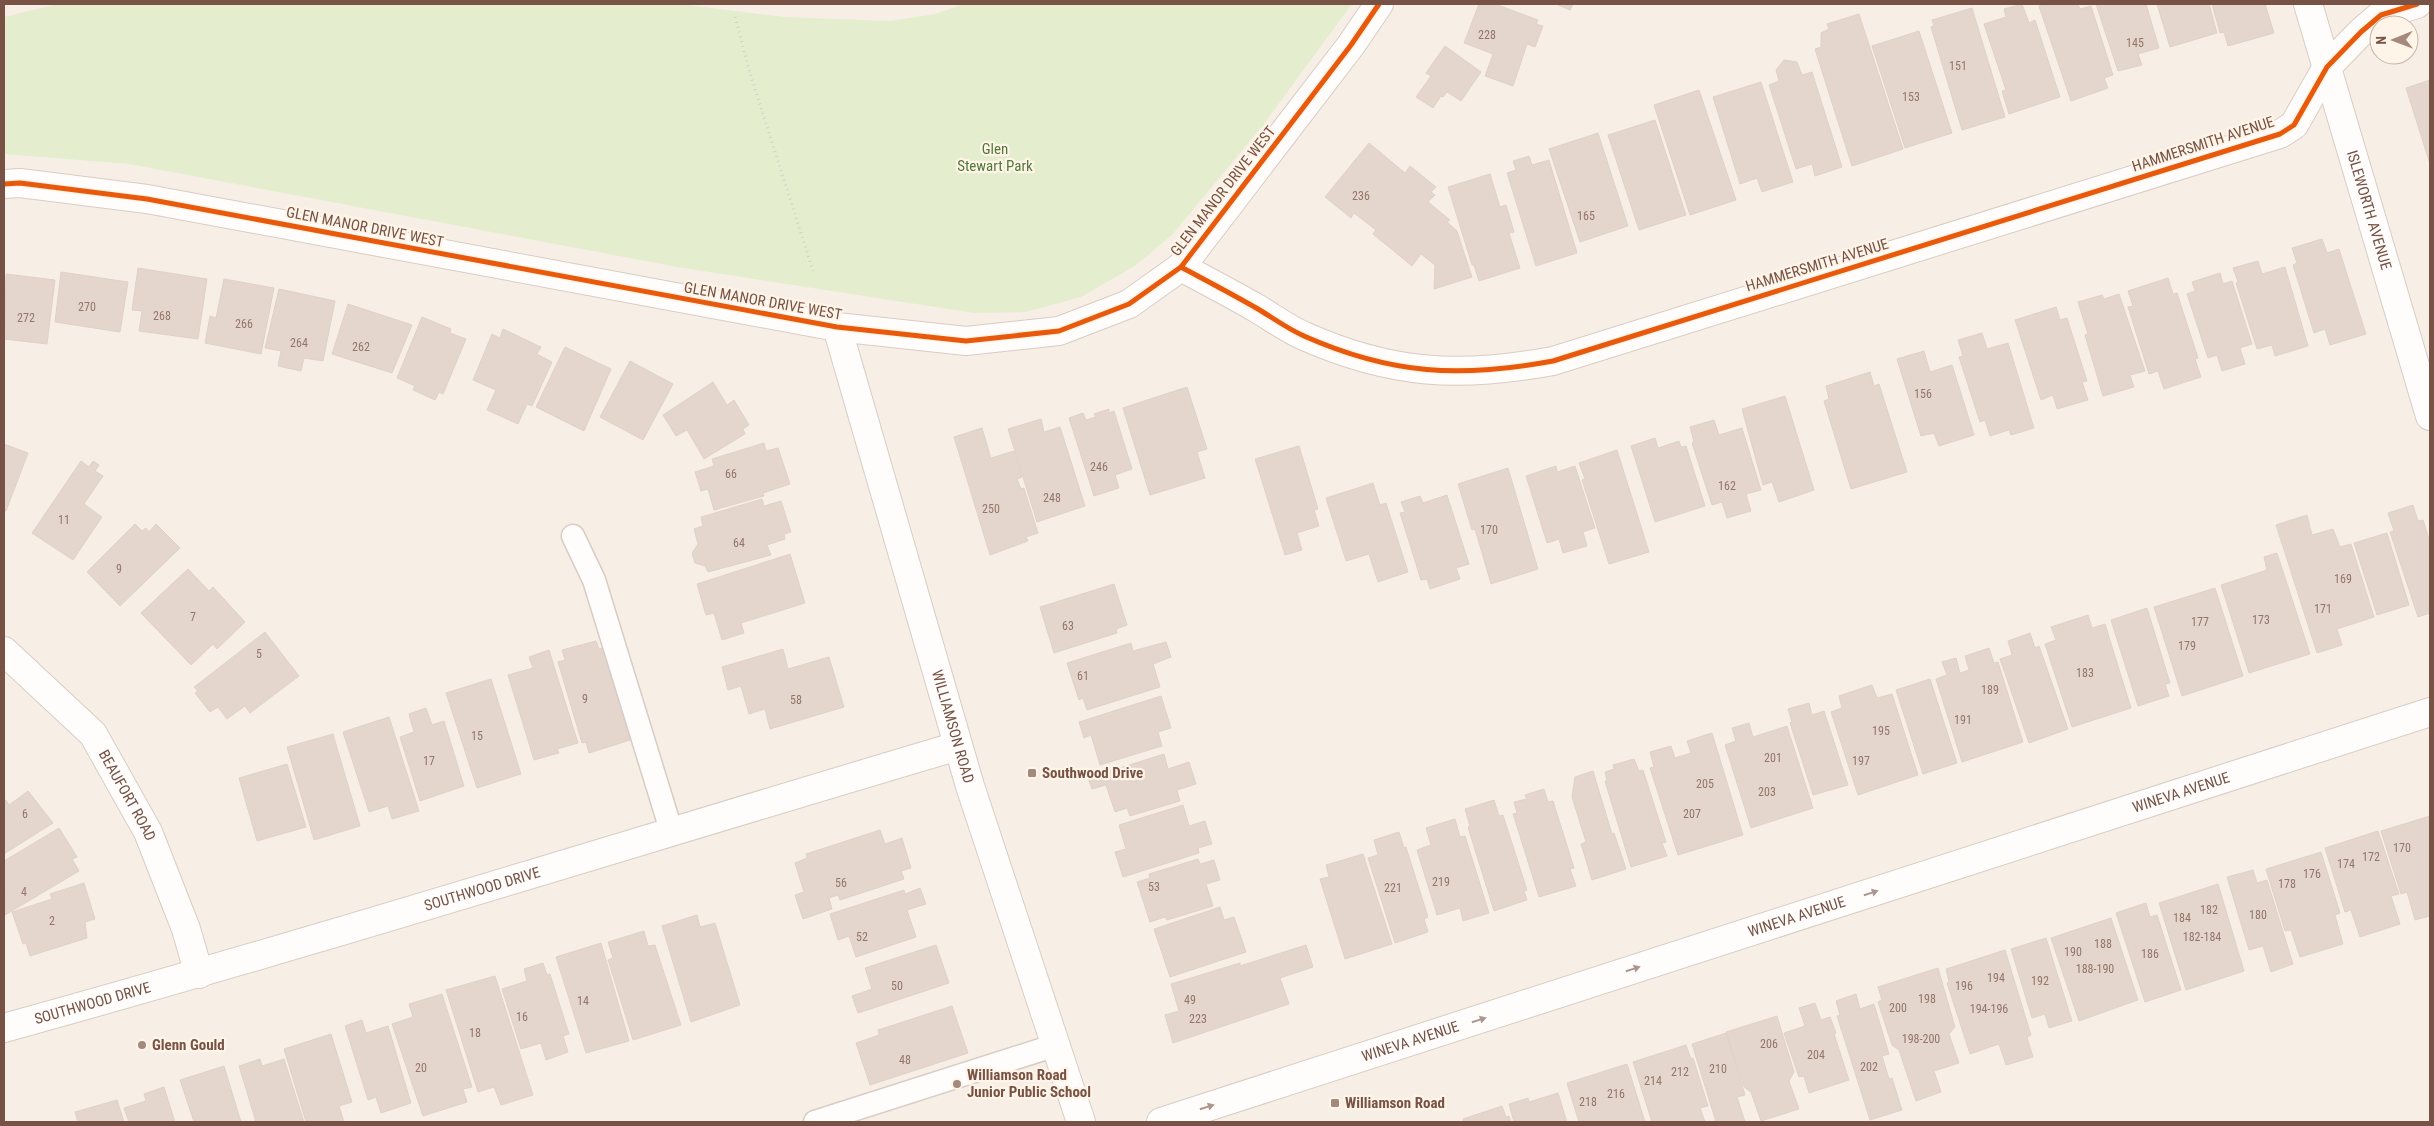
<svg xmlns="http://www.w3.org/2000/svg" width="2434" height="1126" font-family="'Roboto Condensed',sans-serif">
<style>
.green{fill:#e4eecf}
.building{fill:#e4d6cd;stroke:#e0d1c8}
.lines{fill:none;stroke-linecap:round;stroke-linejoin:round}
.lane-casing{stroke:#d8ccc5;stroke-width:25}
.street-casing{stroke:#d8ccc5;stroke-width:30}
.path{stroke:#d8cdc8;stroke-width:3;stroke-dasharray:1 4;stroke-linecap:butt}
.lane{stroke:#fefdfb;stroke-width:22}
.street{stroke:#fefdfb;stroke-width:28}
.cycleway-casing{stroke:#fff4e8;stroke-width:8}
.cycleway{stroke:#e8590c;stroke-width:5}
.oneway{fill:#ad968e}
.poi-dot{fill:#a4897d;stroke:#fff4e8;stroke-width:2}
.labels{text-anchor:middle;stroke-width:4.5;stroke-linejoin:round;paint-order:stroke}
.number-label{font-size:12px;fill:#947569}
.street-label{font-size:15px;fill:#775245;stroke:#fff4e8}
.park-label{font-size:15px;fill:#517939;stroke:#fff4e8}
.poi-label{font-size:15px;font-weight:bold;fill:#775245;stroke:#fff4e8;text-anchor:start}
</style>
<rect width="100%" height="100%" fill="#f7efe6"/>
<polygon class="green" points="57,4 680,4 785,17 890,21 935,14 964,4 1352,4 1264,124 1172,235 1135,266 1081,297 1026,312 974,313 683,268 129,164 4,154 4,17"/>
<g class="building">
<polygon points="1479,4 1495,4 1538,20 1536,24 1543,26 1535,47 1527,44 1513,86 1485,76 1493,54 1464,43"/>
<polygon points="1556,4 1573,4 1570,10"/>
<polygon points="2022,4 2029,23 2035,20 2060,97 2009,114 2002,91 2006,90 1984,24 2006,17 2004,9"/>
<polygon points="2045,4 2078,4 2080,9 2091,6 2113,75 2104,78 2108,88 2071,101 2039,6"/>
<polygon points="2096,4 2146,4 2159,48 2138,54 2142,65 2118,71"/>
<polygon points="2157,4 2209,4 2217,33 2170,47"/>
<polygon points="2212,4 2265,4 2274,33 2228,46 2224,32 2220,33"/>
<polygon points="1972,8 2005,117 1962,130 1931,27 1934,26 1932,20"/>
<polygon points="1859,14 1903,149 1852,166 1815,49 1821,47 1821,33 1829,29 1827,24"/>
<polygon points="1919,31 1952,133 1905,148 1872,46"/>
<polygon points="1445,46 1481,72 1461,101 1447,92 1443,97 1441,96 1433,108 1416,97 1431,76 1426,73"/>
<polygon points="1784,60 1797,62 1802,75 1812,72 1842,167 1815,176 1812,164 1796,169 1769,85 1779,81 1776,70"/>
<polygon points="2430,80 2430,164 2406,88"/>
<polygon points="1761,82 1793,182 1762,192 1757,178 1740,184 1713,97"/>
<polygon points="1699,90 1736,200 1690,215 1654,105"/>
<polygon points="1655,120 1686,215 1639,230 1608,135"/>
<polygon points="1598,133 1628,226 1580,242 1549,149"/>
<polygon points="1369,143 1405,173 1410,166 1436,187 1431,192 1435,195 1428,202 1450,220 1447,222 1457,231 1472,277 1434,289 1435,265 1421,254 1412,266 1373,234 1376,230 1354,213 1351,218 1325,197"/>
<polygon points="1529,156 1532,165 1549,160 1577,253 1536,266 1507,173 1516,170 1513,161"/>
<polygon points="1490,174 1500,207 1506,205 1514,232 1509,233 1520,268 1479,281 1474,265 1472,265 1448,187"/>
<polygon points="2322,239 2327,253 2339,249 2366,334 2330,345 2325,329 2314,333 2293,265 2297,263 2292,248"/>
<polygon points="2258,261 2262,274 2285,267 2308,346 2275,356 2272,345 2257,349 2236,283 2238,282 2233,268"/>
<polygon points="138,268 207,279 198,339 139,331 142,311 132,310"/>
<polygon points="61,272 128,282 120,332 55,322"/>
<polygon points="2220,273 2223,284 2232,281 2252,344 2240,348 2245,364 2222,371 2217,355 2208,358 2187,294 2195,291 2192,282"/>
<polygon points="6,274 55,280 47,344 4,339"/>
<polygon points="2168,278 2173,294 2177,293 2198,358 2195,359 2201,377 2164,389 2158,371 2149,374 2128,307 2133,306 2128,291"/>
<polygon points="224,279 274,288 261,354 205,343 210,316 216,318"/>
<polygon points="279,289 335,301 323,361 304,358 301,371 278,366 281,351 265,348"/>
<polygon points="2119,294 2145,371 2130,375 2134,387 2103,396 2085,335 2088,334 2078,302 2102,295 2104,299"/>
<polygon points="348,304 412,325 392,373 332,354"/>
<polygon points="2056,307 2060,320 2067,318 2087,381 2082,382 2088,400 2057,409 2053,395 2041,400 2015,320"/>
<polygon points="422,317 451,329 450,333 466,339 443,394 439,392 435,400 413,390 415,386 397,378"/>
<polygon points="503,329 541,347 537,354 552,362 532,406 527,404 518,424 487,410 496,390 473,380 492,334 500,338"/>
<polygon points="1982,333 1987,349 2008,343 2034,428 2011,435 2009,430 1990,436 1985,420 1980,422 1959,357 1963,356 1958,340"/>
<polygon points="565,347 611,369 584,431 536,407"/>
<polygon points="1924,351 1930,372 1952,365 1974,435 1939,446 1934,433 1921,436 1897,359"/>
<polygon points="630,361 673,384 643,440 600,417"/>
<polygon points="1870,372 1874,386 1879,384 1907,472 1851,489 1824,401 1829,399 1826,386"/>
<polygon points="713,382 727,405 734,400 749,425 743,429 745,434 704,459 687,430 676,436 663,415"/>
<polygon points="1187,387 1207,449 1197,452 1205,478 1150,495 1123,408"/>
<polygon points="1785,396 1814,490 1779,502 1772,482 1763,485 1742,409"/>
<polygon points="1109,409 1109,413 1114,411 1132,469 1115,475 1119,488 1094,496 1069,418 1083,413 1086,420 1096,417 1094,414"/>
<polygon points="1041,419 1044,432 1060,427 1085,506 1037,522 1008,429"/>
<polygon points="1714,420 1719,435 1742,428 1761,490 1746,494 1751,511 1727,518 1722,502 1712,505 1692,443 1694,442 1690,427"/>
<polygon points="982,428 991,458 1014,451 1022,477 1017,479 1021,489 1024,488 1038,533 1026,537 1028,541 990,555 954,437"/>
<polygon points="1655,438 1658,448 1679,441 1681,447 1686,446 1705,506 1655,522 1631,446"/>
<polygon points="764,443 766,451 778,448 790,484 763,493 764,496 714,510 708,489 701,491 695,472 714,466 712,459"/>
<polygon points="4,444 28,453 6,511 4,510"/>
<polygon points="1299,446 1318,509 1314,510 1319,526 1297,533 1302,550 1285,555 1255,459"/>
<polygon points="1617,450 1649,552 1609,564 1582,480 1585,479 1579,463"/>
<polygon points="81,461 89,467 93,461 99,465 95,471 103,476 84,504 102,517 73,560 32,533"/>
<polygon points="1556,466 1557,472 1575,466 1595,528 1583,532 1587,546 1563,553 1559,539 1547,543 1526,476"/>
<polygon points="1508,468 1538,569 1491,584 1475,529 1472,530 1458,484"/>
<polygon points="1373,483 1380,505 1386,503 1408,572 1378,582 1369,554 1346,561 1326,498"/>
<polygon points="1447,495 1469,564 1456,568 1460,579 1430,589 1427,579 1421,580 1400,513 1405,512 1401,502 1420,496 1423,503"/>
<polygon points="762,499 764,506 781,501 791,532 784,534 785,539 767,545 771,555 708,572 705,566 695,563 692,553 698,544 694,529 703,526 701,517"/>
<polygon points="2413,505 2418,521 2423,520 2430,542 2430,613 2418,617 2390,532 2394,531 2388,513"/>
<polygon points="2307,515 2312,535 2333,529 2340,547 2351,544 2374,617 2337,629 2342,645 2317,653 2276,525"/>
<polygon points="135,524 142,531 146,528 149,532 156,524 180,548 120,606 87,572"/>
<polygon points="2387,533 2409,605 2377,615 2354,543"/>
<polygon points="2277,553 2310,654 2249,673 2221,585 2267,570 2264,557"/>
<polygon points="790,554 805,603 741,623 744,633 722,640 714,613 706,615 697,584"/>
<polygon points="188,569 209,591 213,587 245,622 217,649 213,644 191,665 141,613"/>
<polygon points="1114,584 1127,625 1116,629 1117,633 1054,653 1040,607"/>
<polygon points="2215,588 2243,676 2182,696 2154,607"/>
<polygon points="2147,608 2170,683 2165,684 2169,696 2138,706 2111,620"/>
<polygon points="2088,615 2092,628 2105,624 2131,708 2072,727 2045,644 2056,640 2051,627"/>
<polygon points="265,632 299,676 250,713 245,706 227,719 218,707 210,712 195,693 198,691 194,687"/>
<polygon points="2030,633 2035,648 2039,646 2068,729 2029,743 2000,659 2012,655 2008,641"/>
<polygon points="596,641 599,649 603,648 630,740 589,753 586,742 582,743 558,662 565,660 562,650"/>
<polygon points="1166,642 1171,657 1153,664 1160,687 1087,710 1083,698 1079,700 1067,663 1131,643 1133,651"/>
<polygon points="1989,648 1994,663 1998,662 2023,742 1962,762 1936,679 1947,675 1942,662 1956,658 1960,673 1969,670 1965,656"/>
<polygon points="783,649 788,669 829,657 844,707 770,729 765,709 749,714 741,686 728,690 722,667"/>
<polygon points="549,650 578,743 557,749 559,753 534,760 508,675 533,668 529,657"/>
<polygon points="491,679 521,774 477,788 446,693"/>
<polygon points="1930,679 1957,763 1923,774 1896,690"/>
<polygon points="1872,685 1877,698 1892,694 1918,775 1858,795 1831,712 1842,708 1839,696"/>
<polygon points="1161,696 1171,728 1158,732 1162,746 1100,765 1091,735 1084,738 1079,722"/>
<polygon points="1809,703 1812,715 1824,711 1848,785 1813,795 1790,723 1792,722 1788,709"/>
<polygon points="426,708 432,725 444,721 464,786 420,801 400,737 414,732 409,714"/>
<polygon points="389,717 419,811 392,819 388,806 369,812 343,732"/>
<polygon points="1749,723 1753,737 1787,726 1813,808 1751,828 1725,745 1736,741 1732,728"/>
<polygon points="1712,733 1743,835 1678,855 1650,768 1654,767 1650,752 1671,746 1675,758 1691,753 1687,741"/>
<polygon points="333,734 360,826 314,840 287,747"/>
<polygon points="1164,754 1168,769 1189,762 1196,784 1177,790 1180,801 1130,816 1127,808 1115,812 1106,785 1092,789 1088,778"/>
<polygon points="1634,759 1639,771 1643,770 1666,842 1662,843 1667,856 1631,867 1605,781 1607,781 1605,772 1614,769 1613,765"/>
<polygon points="287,764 306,827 257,841 239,778"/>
<polygon points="1593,771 1612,834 1614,833 1626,869 1592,880 1581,844 1586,842 1572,797 1575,777"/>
<polygon points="1544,789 1548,802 1553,801 1574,868 1570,869 1576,886 1539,897 1513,814 1517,813 1514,802 1527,799 1525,795"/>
<polygon points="28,791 53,823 4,854 4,801 6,800 9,805"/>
<polygon points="1494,800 1499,816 1503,815 1527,890 1524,891 1527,900 1494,911 1468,827 1470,826 1465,809"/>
<polygon points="1183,805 1189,826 1205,821 1212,844 1198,848 1199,853 1123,877 1115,852 1126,849 1119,825"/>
<polygon points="2430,816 2430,916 2415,920 2407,892 2401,894 2381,831"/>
<polygon points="1455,819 1460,837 1465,836 1489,913 1463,921 1460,908 1437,915 1417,850 1431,845 1426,828"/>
<polygon points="59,828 77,857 72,859 79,871 5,915 4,861"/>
<polygon points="880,830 885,844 902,838 911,868 901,871 904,879 840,900 838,895 829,898 832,909 803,919 795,895 804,892 795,863 807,858 806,854"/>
<polygon points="2378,831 2399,894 2391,896 2400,924 2360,937 2351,910 2345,912 2325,848"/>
<polygon points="1399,832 1404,848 1406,847 1428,917 1424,919 1428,932 1395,943 1368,858 1378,855 1374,840"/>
<polygon points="2321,852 2340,913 2335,915 2343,944 2300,957 2291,930 2285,931 2266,869"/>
<polygon points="1363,854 1392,944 1345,959 1320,879 1329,877 1326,865"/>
<polygon points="1198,859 1200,864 1214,860 1220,880 1206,884 1213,906 1167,920 1165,917 1150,922 1137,882 1150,878 1149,874"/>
<polygon points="2253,870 2257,883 2267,880 2293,964 2271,972 2263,946 2249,950 2227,877"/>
<polygon points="84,883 95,919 85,922 87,938 30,956 26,943 23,944 12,912 52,899 50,894"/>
<polygon points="2218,884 2244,971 2186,990 2159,903"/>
<polygon points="920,888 926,904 907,910 916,937 856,957 849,936 838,940 830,914 904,890 905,894"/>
<polygon points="2146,903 2150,917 2157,915 2181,990 2145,1002 2116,913"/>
<polygon points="1220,907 1224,920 1234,917 1246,952 1170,977 1154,929"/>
<polygon points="697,915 700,927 715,923 740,1005 691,1022 662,926"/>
<polygon points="2111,918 2138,1000 2079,1021 2051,938"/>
<polygon points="644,931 648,946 655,945 681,1025 633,1040 608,960 613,958 608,942"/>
<polygon points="2046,938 2072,1021 2049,1028 2045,1014 2032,1018 2011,949"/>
<polygon points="601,943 629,1041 586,1053 556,957"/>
<polygon points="936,945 949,983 858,1013 852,996 872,989 865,968"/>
<polygon points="1306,945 1313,967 1280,978 1289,1004 1173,1043 1165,1015 1179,1011 1171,984 1240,963 1240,966"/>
<polygon points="2005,950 2031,1035 2027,1037 2033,1057 2006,1065 1999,1044 1970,1054 1947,983 1949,982 1946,969"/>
<polygon points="543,963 547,975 550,974 569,1034 563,1036 568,1052 546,1060 541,1043 521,1049 502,989 527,981 524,969"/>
<polygon points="1938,968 1955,1027 1949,1034 1959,1063 1934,1071 1941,1092 1916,1101 1899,1050 1892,1045 1878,1002 1882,1000 1878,987"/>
<polygon points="495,976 533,1095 501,1105 494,1087 478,1092 446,990"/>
<polygon points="442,994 472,1087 463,1089 467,1102 423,1116 392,1024 413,1017 409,1004"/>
<polygon points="1856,994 1860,1009 1874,1004 1889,1054 1882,1056 1889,1079 1892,1078 1902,1110 1870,1120 1837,1016 1840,1015 1836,1001"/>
<polygon points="1815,1003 1821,1020 1830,1017 1836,1033 1834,1034 1849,1080 1809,1093 1804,1076 1799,1077 1784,1033 1805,1026 1799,1008"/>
<polygon points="952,1006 968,1053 870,1085 856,1043 879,1035 878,1030"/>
<polygon points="1777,1016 1794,1072 1789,1081 1799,1109 1761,1121 1751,1092 1744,1087 1726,1032"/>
<polygon points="362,1020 366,1033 388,1026 411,1103 381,1113 376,1097 368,1100 345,1026"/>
<polygon points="1726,1033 1745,1095 1737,1097 1745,1122 1716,1122 1692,1044"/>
<polygon points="331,1034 352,1102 339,1106 344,1122 306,1122 284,1049"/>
<polygon points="1686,1045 1691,1059 1693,1058 1708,1106 1700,1108 1705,1122 1652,1122 1633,1062"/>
<polygon points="260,1059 262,1066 284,1059 304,1122 256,1122 239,1066"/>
<polygon points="1627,1064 1645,1122 1579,1122 1567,1083"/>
<polygon points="224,1066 241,1122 194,1122 180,1080"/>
<polygon points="164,1087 175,1122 129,1122 124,1108 146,1101 144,1094"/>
<polygon points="1558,1093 1567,1122 1514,1122 1509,1104 1528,1098 1529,1102"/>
<polygon points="117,1100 124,1122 78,1122 75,1112"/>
<polygon points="1502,1106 1506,1117 1509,1116 1511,1122 1464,1122 1463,1119"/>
</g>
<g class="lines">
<defs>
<g id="lane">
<polyline points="573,536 594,580 671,830"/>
<polyline points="815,1122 1056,1045"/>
</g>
<g id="street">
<path id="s1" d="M2308,4l122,412"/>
<polyline points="4,184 20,183 147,199 837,327 966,341 1059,331 1129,304 1181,267 1351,45 1379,4"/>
<path d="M1181,267c26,14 51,27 77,42 15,9 30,20 46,27 88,39 156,42 249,25l727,-227 14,-9 33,-58 34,-35 20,-17 36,-11"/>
<path id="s2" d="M837,327l133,459 111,336"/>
<path id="s3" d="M4,651l89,83 55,98 38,97 13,45"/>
<path id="s4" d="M4,1028c319,-88 636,-188 954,-282"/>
<path id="s5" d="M1161,1122l1269,-410"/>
</g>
</defs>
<use href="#lane" class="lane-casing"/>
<use href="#street" class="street-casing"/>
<polyline class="path" points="735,17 749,70 813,271"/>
<use href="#lane" class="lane"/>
<use href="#street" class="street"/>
<defs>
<g id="cycleway">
<polyline points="4,184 20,183 147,199 837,327 966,341 1059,331 1129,304 1181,267 1351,45 1379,4"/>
<path d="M1181,267c26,14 51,27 77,42 15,9 30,20 46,27 88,39 156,42 249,25l727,-227 14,-9 33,-58 34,-35 20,-17 36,-11"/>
</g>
</defs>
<use href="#cycleway" class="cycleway-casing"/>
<use href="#cycleway" class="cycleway"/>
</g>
<defs><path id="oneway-solid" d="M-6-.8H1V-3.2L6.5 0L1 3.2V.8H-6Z" transform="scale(1.25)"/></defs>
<g class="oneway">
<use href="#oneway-solid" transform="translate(1871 893) rotate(-18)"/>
<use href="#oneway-solid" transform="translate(1633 969) rotate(-18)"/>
<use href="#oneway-solid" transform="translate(1479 1020) rotate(-18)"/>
<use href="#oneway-solid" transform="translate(1207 1107) rotate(-18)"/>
</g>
<g class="poi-dot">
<rect x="1027" y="768" width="10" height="10" rx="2.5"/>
<circle cx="142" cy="1045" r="5"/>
<circle cx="957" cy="1084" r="5"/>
<rect x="1330" y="1098" width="10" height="10" rx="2.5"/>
</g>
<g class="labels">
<g class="number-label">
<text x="1487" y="39">228</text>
<text x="2135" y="47">145</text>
<text x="1958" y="70">151</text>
<text x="1911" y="101">153</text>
<text x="1361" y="200">236</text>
<text x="1586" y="220">165</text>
<text x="87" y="311">270</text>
<text x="162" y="320">268</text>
<text x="26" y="322">272</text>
<text x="244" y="328">266</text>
<text x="299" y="347">264</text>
<text x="361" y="351">262</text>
<text x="1923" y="398">156</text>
<text x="1099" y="471">246</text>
<text x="731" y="478">66</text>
<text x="1727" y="490">162</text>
<text x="1052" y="502">248</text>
<text x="991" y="513">250</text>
<text x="64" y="524">11</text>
<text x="1489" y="534">170</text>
<text x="739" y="547">64</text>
<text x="119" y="573">9</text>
<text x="2343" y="583">169</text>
<text x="2323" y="613">171</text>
<text x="193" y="621">7</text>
<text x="2261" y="624">173</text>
<text x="2200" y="626">177</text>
<text x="1068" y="630">63</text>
<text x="2187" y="650">179</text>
<text x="259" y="658">5</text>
<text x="2085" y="677">183</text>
<text x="1083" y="680">61</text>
<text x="1990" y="694">189</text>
<text x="585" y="703">9</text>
<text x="796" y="704">58</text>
<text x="1963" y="724">191</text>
<text x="1881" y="735">195</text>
<text x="477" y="740">15</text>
<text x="1773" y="762">201</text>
<text x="429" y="765">17</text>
<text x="1861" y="765">197</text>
<text x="1705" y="788">205</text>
<text x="1767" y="796">203</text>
<text x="25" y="818">6</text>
<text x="1692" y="818">207</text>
<text x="2402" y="852">170</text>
<text x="2371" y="861">172</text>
<text x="2346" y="868">174</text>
<text x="2312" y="878">176</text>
<text x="1441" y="886">219</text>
<text x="841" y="887">56</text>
<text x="2287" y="888">178</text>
<text x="1154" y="891">53</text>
<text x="1393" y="892">221</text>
<text x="24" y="896">4</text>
<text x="2209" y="914">182</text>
<text x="2258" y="919">180</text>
<text x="2182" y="922">184</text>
<text x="52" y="925">2</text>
<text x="862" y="941">52</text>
<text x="2202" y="941">182-184</text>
<text x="2103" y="948">188</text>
<text x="2073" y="956">190</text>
<text x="2150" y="958">186</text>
<text x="2095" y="973">188-190</text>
<text x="1996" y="982">194</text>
<text x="2040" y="985">192</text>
<text x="897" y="990">50</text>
<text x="1964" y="990">196</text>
<text x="1927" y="1003">198</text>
<text x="1190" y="1004">49</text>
<text x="583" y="1005">14</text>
<text x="1898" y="1012">200</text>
<text x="1989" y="1013">194-196</text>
<text x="522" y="1021">16</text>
<text x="1198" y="1023">223</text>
<text x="475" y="1037">18</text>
<text x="1921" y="1043">198-200</text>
<text x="1769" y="1048">206</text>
<text x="1816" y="1059">204</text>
<text x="905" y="1064">48</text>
<text x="1869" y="1071">202</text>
<text x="421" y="1072">20</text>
<text x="1718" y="1073">210</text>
<text x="1680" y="1076">212</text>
<text x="1653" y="1085">214</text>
<text x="1616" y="1098">216</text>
<text x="1588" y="1106">218</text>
</g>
<g class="street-label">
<text transform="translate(2203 144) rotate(-18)" y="5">HAMMERSMITH AVENUE</text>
<text transform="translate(1223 191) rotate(-52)" y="5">GLEN MANOR DRIVE WEST</text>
<text dy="5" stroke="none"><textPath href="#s1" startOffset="215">ISLEWORTH AVENUE</textPath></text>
<text transform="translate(365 227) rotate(11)" y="5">GLEN MANOR DRIVE WEST</text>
<text transform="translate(1817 265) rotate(-17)" y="5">HAMMERSMITH AVENUE</text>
<text transform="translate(763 301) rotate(10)" y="5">GLEN MANOR DRIVE WEST</text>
<text dy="5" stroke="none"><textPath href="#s2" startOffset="416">WILLIAMSON ROAD</textPath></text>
<text dy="5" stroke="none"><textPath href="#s5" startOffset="1072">WINEVA AVENUE</textPath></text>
<text dy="5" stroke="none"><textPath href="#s3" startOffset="192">BEAUFORT ROAD</textPath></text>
<text dy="5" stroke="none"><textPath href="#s4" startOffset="498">SOUTHWOOD DRIVE</textPath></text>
<text dy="5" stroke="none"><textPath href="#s5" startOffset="668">WINEVA AVENUE</textPath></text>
<text dy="5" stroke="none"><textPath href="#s4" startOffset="92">SOUTHWOOD DRIVE</textPath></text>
<text dy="5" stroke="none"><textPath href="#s5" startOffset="262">WINEVA AVENUE</textPath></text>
</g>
<g class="park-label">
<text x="995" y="154">Glen<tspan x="995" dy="17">Stewart Park</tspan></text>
</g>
<g class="poi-label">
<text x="1042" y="778">Southwood Drive</text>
<text x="152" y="1050">Glenn Gould</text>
<text x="967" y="1080">Williamson Road<tspan x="967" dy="17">Junior Public School</tspan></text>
<text x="1345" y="1108">Williamson Road</text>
</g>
</g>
<rect width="2434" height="1126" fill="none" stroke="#775245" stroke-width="10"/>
<g transform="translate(2394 40) rotate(269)"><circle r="24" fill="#fff4e8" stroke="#c9b3a7"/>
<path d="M0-4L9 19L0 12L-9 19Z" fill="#a4897d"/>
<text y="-8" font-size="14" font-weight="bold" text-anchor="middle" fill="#775245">N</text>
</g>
</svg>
